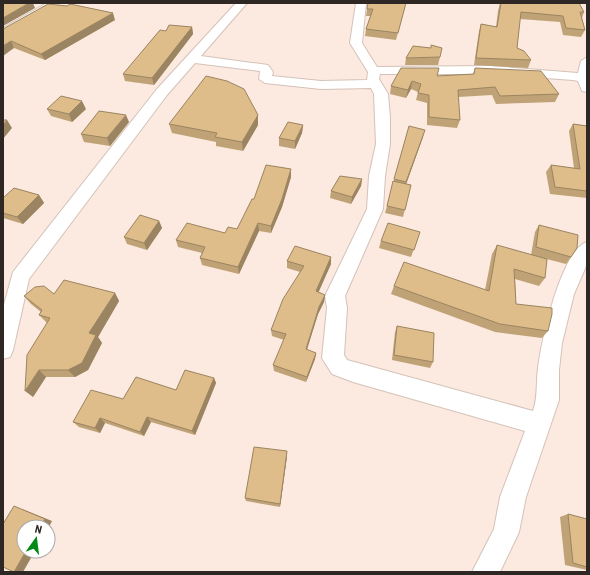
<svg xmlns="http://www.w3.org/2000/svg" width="590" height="575" font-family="'Roboto Condensed',sans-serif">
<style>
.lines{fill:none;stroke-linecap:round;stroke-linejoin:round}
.street-casing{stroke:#d4c2b8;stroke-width:2}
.street{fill:#fff;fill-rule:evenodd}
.wall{fill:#bfa377}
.shaded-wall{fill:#9b8461}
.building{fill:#debd8a;stroke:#9b8461}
</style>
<rect width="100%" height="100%" fill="#fce9df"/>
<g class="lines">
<defs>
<g id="street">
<polygon points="47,3 60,3 3,36 3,28"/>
<path d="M236,3h11l-46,53 67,9 5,7 -1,4 49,5 46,-1 1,-8 -18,-29 6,-40h10l-4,40 15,24 113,-1 88,7 3,-12 6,-4v35l-5,-1 -4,-10 -5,-1 -83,-6h-110l-1,5 9,15 2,24v26l-5,32 -2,33 -38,87 2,12 -3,47 3,5 186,51c5,-14 3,-28 5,-43 3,-26 23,-118 49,-126v22l-13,30 -12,49 -3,27v30l-33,97 -7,35 -19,40h-28l22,-43 6,-32 25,-66 -172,-49 -21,-8 -10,-16 5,-50 -2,-12 42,-87 2,-33 7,-32 -2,-50 -3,-6 -50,1 -56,-6 -6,-4 1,-8 -65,-8 -28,32 -138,184 -16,71 -3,7 -7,2v-51l10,-36 144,-183z"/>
</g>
</defs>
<use href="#street" class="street-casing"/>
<use href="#street" class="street"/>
</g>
<g class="wall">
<polygon points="500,3 584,12 582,18 585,30 581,37 563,35 560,22 520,19 517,48 531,60 528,68 474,65 479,31 481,24 496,27 498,11"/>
<polygon points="405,6 396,40 365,36 366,29 371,16 366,16 367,9"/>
<polygon points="115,20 45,60 14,48 3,29"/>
<polygon points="192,27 193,34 154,85 125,81 123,74 166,31"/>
<polygon points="440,57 438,65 405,65 406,58"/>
<polygon points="475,68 559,94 555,102 496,104 492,95 458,97 460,120 457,128 427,125 427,103 416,100 418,92 411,89 406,98 390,94 391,86 437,76 473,74"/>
<polygon points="47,109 86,109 72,122 51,116"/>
<polygon points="258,115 258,125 243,151 216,146 216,142 172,133 169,124"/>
<polygon points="129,122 110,146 84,142 81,134"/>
<polygon points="573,124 587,126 587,198 550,194 546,172 551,165 574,168 569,131"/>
<polygon points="303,125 302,133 295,149 279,146 279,138"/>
<polygon points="409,126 423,137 406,184 411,185 403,217 385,213"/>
<polygon points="291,169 291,177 282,207 271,233 259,231 239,274 202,265 200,258 202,253 178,247 176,240 225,233 237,229 254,199"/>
<polygon points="362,179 361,186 351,204 330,198 331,191"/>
<polygon points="39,195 44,203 23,224 3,218 3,198"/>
<polygon points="159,221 162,228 147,250 127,244 124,237"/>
<polygon points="539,225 571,257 566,264 531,255 535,232"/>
<polygon points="420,232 411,257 379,248 381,241"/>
<polygon points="497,245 545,278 539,286 515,279 516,304 548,331 542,338 495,332 391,294 394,286 485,290 492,254"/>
<polygon points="331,257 331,264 318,292 325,295 324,302 318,314 307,350 316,353 315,359 306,382 274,371 273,365 284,340 272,336 271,330 300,272 287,268 287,261"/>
<polygon points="115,293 119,301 98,337 102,343 88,370 75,377 46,377 33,397 47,323 39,315 41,312 31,304 24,296 54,294"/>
<polygon points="397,326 433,362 430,368 392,360 395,332"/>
<polygon points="214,378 216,383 195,435 151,422 144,436 105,423 100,433 79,427 73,422 123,399 176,390"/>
<polygon points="287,451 287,456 280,507 246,501 245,498"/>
<polygon points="568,514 587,519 587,570 565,565 560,517"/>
</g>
<g class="shaded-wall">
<polygon points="29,3 33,3 35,8 3,26 3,18"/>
<polygon points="113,13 115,20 45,60 41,54"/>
<polygon points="192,27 193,34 154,85 152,78"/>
<polygon points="11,41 14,48 3,56 3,46"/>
<polygon points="412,81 411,89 406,98 408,90"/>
<polygon points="82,101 86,109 72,122 69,114"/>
<polygon points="126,115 129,122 110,146 107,138"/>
<polygon points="258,115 258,125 243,151 242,142"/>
<polygon points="7,120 12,128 3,139 3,125"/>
<polygon points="303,125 302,133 295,149 295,141"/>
<polygon points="425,130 423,137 404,190 406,182"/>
<polygon points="291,169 291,177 282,207 271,233 271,226"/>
<polygon points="362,179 361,186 351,204 352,197"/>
<polygon points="39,195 44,203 23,224 17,217"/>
<polygon points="159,221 162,228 147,250 144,243"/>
<polygon points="258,223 259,231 239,274 238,267"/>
<polygon points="331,257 331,264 316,298 316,291"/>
<polygon points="115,293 119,301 98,337 102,343 88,370 75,377 68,370 89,333"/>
<polygon points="325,295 324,302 318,314 305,355 306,349 319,307"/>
<polygon points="316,353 315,359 306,382 307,377"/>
<polygon points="39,370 46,377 33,397 25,391"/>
<polygon points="214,378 216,383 195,435 192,431"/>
<polygon points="147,417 151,422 144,436 140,432"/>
<polygon points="100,418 105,423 100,433 95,428"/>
<polygon points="287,451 287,456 280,507 280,504"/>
<polygon points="22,509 52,521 48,529 48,527 40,527"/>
<polygon points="26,551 35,551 23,572 14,572"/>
</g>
<g class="building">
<polygon points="3,3 29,3 3,18"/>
<polygon points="368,3 406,3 398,33 366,29 373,9 367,9"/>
<polygon points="501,3 579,3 584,12 580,12 585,30 566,28 563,16 521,12 517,48 524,51 531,60 476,58 481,24 497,27"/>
<polygon points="48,4 67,6 70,4 113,13 41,54 11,41 3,46 3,29"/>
<polygon points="169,25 192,27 152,78 123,74 160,30 166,31"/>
<polygon points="431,45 442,48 440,57 406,58 413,46 431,48"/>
<polygon points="401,68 439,68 437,76 474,74 475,68 541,71 559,94 500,96 495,87 458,90 460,120 429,117 429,95 418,93 421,84 412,81 408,90 391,86"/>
<polygon points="206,76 227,81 244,89 258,115 242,142 215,137 217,133 169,124"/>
<polygon points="61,96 82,101 69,114 47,109"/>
<polygon points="99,111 126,115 107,138 81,134"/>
<polygon points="3,120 7,120 3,125"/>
<polygon points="288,122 303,125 295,141 279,138"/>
<polygon points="573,124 587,126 587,191 555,187 551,165 580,169"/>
<polygon points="409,126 425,130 406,182 394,179"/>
<polygon points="266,165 291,169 282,199 271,226 258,223 238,267 200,258 205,247 176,240 187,223 225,233 228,227 237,229 252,199 254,199"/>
<polygon points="340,176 362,179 352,197 331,191"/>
<polygon points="393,181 411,185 405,210 387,206"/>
<polygon points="14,188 39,195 17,217 3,213 3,198"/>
<polygon points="140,215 159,221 144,243 124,237"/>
<polygon points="388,223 420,232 414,250 381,241"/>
<polygon points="539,225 578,235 577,248 571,257 536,247"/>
<polygon points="497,245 547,259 545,278 514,269 516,304 552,308 552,314 548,331 500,324 394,286 404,262 489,291"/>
<polygon points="295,246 331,257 316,291 325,295 319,307 306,349 316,353 307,377 273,365 286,334 271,330 283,299 304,266 287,261"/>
<polygon points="64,280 115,293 89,333 96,335 82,363 68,370 39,370 25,391 27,355 50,318 39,315 42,310 24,296 35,287 44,286 54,294"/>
<polygon points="397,326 434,333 433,362 394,355"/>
<polygon points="185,370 214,378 192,431 147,417 140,432 100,418 95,428 73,422 91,390 123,399 136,377 176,390"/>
<polygon points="254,447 287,451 280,504 245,498"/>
<polygon points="14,506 45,519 40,527 24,527 24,551 26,551 14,572 3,567 3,524"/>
<polygon points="568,514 587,519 587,567 573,563"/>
</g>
<rect width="590" height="575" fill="none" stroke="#2e2723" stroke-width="8"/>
<g transform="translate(36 539) rotate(14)"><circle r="19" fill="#ffffff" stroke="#aba9a7"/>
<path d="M0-3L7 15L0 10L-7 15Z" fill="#038a16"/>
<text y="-6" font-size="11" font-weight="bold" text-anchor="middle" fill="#2e2723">N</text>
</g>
</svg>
